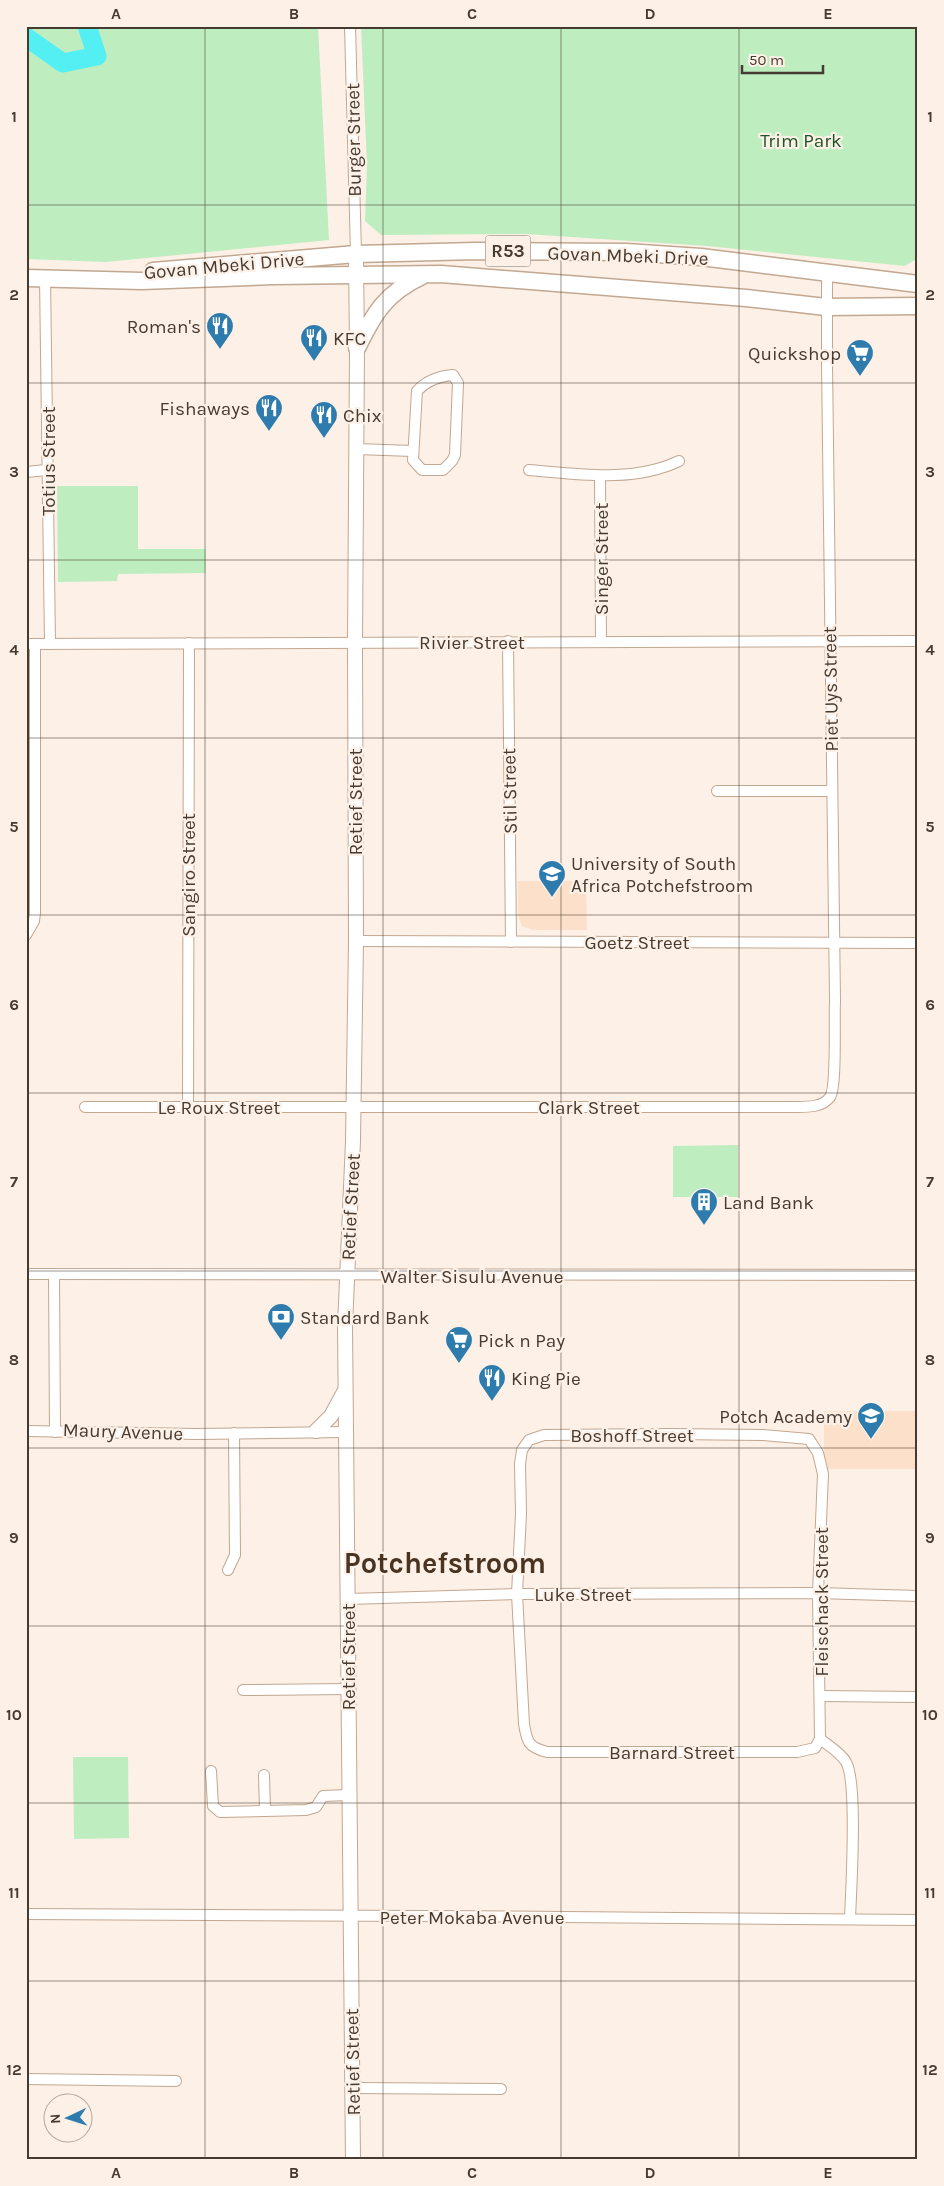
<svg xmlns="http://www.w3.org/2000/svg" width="944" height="2186" font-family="Karla,sans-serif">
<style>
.built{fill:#fce0c9}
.green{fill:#beedc0}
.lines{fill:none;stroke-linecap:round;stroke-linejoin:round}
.river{stroke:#53eff3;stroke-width:19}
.street-casing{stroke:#c2a791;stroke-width:12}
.secondary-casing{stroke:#c2a791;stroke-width:16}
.primary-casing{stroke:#c2a791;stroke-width:19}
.street{stroke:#fff;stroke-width:10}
.secondary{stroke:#fff;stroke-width:14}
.primary{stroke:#fff;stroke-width:16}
.grid{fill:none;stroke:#463b31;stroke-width:1;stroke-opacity:0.55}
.labels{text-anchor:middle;stroke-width:4.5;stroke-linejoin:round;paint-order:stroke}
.shield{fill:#fcf0e7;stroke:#7d7168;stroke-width:1}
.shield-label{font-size:18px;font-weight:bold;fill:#463b31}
.street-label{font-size:19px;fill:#463b31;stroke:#fcf0e7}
.park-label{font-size:19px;fill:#1d5325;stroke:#fcf0e7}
.poi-label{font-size:19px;fill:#463b31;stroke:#fcf0e7;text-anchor:start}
.town-label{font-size:29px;font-weight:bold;fill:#4a3421;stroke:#fcf0e7}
.neatline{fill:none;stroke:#463b31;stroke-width:2}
.grid-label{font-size:16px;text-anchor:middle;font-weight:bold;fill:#463b31}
</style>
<rect width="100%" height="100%" fill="#fcf0e7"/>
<g class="built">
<polygon points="518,881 586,881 587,930 533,930 522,926 518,915"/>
<rect x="824" y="1411" width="94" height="58"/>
</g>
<g class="green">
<polygon points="26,26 318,26 329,240 106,262 26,259"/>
<polygon points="361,26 918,26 918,258 905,266 707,246 526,234 381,235 365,221 367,166"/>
<polygon points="57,486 138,486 138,549 206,549 206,573 118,574 117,581 58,582"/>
<polygon points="738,1145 738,1197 673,1197 673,1146"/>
<polygon points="73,1757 128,1757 129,1838 74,1839"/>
</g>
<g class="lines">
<polyline class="river" points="26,37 63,63 97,56 87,26"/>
<defs>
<g id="street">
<polyline points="350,26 356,254"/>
<polyline points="45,278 50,644"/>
<path d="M453,375l5,8 -3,72 -3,6 -9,9h-21l-9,-10 4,-69c9,-10 23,-15 36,-16z"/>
<polyline points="356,449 413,451"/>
<path d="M529,470c49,4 104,13 150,-9"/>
<polyline points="26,472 47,470"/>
<polyline points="600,476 601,642"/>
<polyline points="508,641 511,942"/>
<polyline points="26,644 918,641"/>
<polyline points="717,791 832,791"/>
<polyline points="26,935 34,921 35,913 35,644"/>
<polyline points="356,941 918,943"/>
<path d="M85,1107h713c10,0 25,0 32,-10 7,-10 4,-79 5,-96l-8,-638v-91"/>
<polyline points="188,1107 189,643"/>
<polyline points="26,1274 918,1275"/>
<polyline points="54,1274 55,1432"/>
<polyline points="26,1431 197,1434 345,1432"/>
<path d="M671,1434l92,1 46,4 9,14 5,21 -5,119 2,146 -5,9 -18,4h-250c-19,-5 -20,-10 -23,-28l-7,-130 4,-80 -1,-50 2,-14 7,-10 15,-5z"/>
<polyline points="228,1570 235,1555 234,1433"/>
<polyline points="348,1599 517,1594 818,1593 918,1596"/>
<polyline points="243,1690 348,1689"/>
<polyline points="821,1696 918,1697"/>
<path d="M820,1739c9,7 21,14 26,23 12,20 5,128 4,157"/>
<polyline points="211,1771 213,1806 220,1812 306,1810 316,1807 323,1796 348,1795"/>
<polyline points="264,1775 265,1811"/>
<path d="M26,1914c297,2 595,2 892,6"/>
<polyline points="26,2079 176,2081"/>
<polyline points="352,2088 501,2089"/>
</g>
<g id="secondary">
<polyline points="316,1431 331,1416 344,1392"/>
<polyline points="353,2160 345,1326 353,1141 356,941 355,643 357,348 356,254"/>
</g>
<g id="primary">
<polyline points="153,271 356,254 476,251 626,252 701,257 918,284"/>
<polyline points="26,278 142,281 273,276 441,274 746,298 826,307 918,306"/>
<path d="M357,348c17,-35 29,-55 65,-72"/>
</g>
</defs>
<use href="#street" class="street-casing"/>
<use href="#secondary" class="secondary-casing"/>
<use href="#primary" class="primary-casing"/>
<use href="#street" class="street"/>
<use href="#secondary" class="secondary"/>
<use href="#primary" class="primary"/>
</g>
<path class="grid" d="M205,26v2134M383,26v2134M561,26v2134M739,26v2134M26,205h892M26,383h892M26,560h892M26,738h892M26,915h892M26,1093h892M26,1271h892M26,1448h892M26,1626h892M26,1803h892M26,1981h892"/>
<defs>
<symbol id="restaurant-pin" viewBox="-11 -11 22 30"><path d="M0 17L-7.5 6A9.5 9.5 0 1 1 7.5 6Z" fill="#2e7cae" stroke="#fcf0e7"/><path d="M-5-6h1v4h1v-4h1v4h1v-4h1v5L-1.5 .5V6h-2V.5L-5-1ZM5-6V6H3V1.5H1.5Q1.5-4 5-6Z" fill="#fff"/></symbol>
<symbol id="supermarket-pin" viewBox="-11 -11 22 30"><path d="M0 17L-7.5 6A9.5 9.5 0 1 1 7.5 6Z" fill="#2e7cae" stroke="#fcf0e7"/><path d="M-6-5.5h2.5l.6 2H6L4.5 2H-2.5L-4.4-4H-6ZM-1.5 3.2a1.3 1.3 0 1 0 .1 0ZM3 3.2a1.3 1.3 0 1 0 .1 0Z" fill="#fff"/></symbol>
<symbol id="university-pin" viewBox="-11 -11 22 30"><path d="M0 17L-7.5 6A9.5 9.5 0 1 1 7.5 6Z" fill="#2e7cae" stroke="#fcf0e7"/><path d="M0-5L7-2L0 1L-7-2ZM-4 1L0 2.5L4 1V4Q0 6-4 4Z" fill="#fff"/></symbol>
<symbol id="building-pin" viewBox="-11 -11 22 30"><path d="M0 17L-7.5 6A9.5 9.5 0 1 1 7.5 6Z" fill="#2e7cae" stroke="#fcf0e7"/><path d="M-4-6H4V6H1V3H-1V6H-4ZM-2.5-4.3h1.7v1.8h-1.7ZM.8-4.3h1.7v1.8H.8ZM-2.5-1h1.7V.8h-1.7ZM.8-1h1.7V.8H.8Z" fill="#fff"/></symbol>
<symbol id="bank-pin" viewBox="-11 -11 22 30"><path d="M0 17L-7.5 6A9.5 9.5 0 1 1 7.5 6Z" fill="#2e7cae" stroke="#fcf0e7"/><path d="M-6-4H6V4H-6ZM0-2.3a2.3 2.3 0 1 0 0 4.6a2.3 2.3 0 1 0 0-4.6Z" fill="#fff"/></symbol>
<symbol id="school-pin" viewBox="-11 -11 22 30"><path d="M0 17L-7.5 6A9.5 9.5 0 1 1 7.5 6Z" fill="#2e7cae" stroke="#fcf0e7"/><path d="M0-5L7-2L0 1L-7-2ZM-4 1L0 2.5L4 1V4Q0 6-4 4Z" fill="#fff"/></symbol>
</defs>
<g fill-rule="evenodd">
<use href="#restaurant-pin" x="204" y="310" width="32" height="43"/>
<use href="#restaurant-pin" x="298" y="322" width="32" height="43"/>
<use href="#supermarket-pin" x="844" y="337" width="32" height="43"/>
<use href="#restaurant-pin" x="253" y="392" width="32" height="43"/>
<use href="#restaurant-pin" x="308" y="399" width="32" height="43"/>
<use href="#university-pin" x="536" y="858" width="32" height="43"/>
<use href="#building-pin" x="688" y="1186" width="32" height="43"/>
<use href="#bank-pin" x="265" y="1301" width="32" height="43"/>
<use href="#supermarket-pin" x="443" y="1324" width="32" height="43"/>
<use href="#restaurant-pin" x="476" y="1362" width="32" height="43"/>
<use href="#school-pin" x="855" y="1400" width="32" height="43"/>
</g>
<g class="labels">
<rect class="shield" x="485.5" y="235.5" width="45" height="31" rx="4"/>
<g class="shield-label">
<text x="508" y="257">R53</text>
</g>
<g class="street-label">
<text transform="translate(353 140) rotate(-91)" y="7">Burger Street</text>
<text transform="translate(628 255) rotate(2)" y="7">Govan Mbeki Drive</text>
<text transform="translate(224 265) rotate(-5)" y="7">Govan Mbeki Drive</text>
<text transform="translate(48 461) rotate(-90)" y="7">Totius Street</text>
<text transform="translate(601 559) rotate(-90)" y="7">Singer Street</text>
<text x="472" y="649">Rivier Street</text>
<text transform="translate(830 689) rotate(-91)" y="7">Piet Uys Street</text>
<text transform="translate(509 791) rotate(-91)" y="7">Stil Street</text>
<text transform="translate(355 802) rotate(-90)" y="7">Retief Street</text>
<text transform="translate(188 875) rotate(-90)" y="7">Sangiro Street</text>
<text x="637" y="949">Goetz Street</text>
<text x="219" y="1114">Le Roux Street</text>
<text x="589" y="1114">Clark Street</text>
<text transform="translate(350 1207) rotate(-87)" y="7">Retief Street</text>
<text x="472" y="1283">Walter Sisulu Avenue</text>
<text transform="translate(123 1431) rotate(2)" y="7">Maury Avenue</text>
<text x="632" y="1442">Boshoff Street</text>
<text x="583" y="1601">Luke Street</text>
<text transform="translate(821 1602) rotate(-90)" y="7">Fleischack Street</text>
<text transform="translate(348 1657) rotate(-90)" y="7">Retief Street</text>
<text x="672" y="1759">Barnard Street</text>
<text x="472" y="1924">Peter Mokaba Avenue</text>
<text transform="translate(352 2062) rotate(-91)" y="7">Retief Street</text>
</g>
<g class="park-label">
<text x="801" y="147">Trim Park</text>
</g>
<g class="poi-label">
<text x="201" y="333" text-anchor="end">Roman's</text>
<text x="333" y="345">KFC</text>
<text x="841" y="360" text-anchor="end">Quickshop</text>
<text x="250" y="415" text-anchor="end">Fishaways</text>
<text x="343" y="422">Chix</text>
<text x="571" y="870">University of South<tspan x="571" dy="22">Africa Potchefstroom</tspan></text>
<text x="723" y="1209">Land Bank</text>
<text x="300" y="1324">Standard Bank</text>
<text x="478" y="1347">Pick n Pay</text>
<text x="511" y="1385">King Pie</text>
<text x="852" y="1423" text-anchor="end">Potch Academy</text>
</g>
<g class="town-label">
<text x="445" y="1573">Potchefstroom</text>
</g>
</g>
<rect width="944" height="2186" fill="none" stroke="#fcf0e7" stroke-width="55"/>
<g transform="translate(68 2118) rotate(266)"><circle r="24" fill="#fcf0e7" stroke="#b3a89e"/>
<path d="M0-4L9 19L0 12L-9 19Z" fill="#2e7cae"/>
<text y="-8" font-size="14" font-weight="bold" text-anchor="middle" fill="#463b31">N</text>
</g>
<path d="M742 65v8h81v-8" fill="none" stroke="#463b31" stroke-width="2.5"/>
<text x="749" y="65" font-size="15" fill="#463b31" stroke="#fcf0e7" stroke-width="4" paint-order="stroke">50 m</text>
<rect x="28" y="28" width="888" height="2130" class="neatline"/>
<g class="grid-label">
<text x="116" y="19">A</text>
<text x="294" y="19">B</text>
<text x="472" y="19">C</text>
<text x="650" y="19">D</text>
<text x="828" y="19">E</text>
<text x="14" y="122">1</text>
<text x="930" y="122">1</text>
<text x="14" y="300">2</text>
<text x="930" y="300">2</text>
<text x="14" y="477">3</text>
<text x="930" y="477">3</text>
<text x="14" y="655">4</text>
<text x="930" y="655">4</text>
<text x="14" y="832">5</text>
<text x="930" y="832">5</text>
<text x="14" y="1010">6</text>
<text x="930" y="1010">6</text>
<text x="14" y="1187">7</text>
<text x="930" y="1187">7</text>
<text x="14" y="1365">8</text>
<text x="930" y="1365">8</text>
<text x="14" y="1543">9</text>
<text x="930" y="1543">9</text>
<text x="14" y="1720">10</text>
<text x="930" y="1720">10</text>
<text x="14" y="1898">11</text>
<text x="930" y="1898">11</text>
<text x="14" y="2075">12</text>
<text x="930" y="2075">12</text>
<text x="116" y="2178">A</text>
<text x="294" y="2178">B</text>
<text x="472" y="2178">C</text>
<text x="650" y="2178">D</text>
<text x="828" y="2178">E</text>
</g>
</svg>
